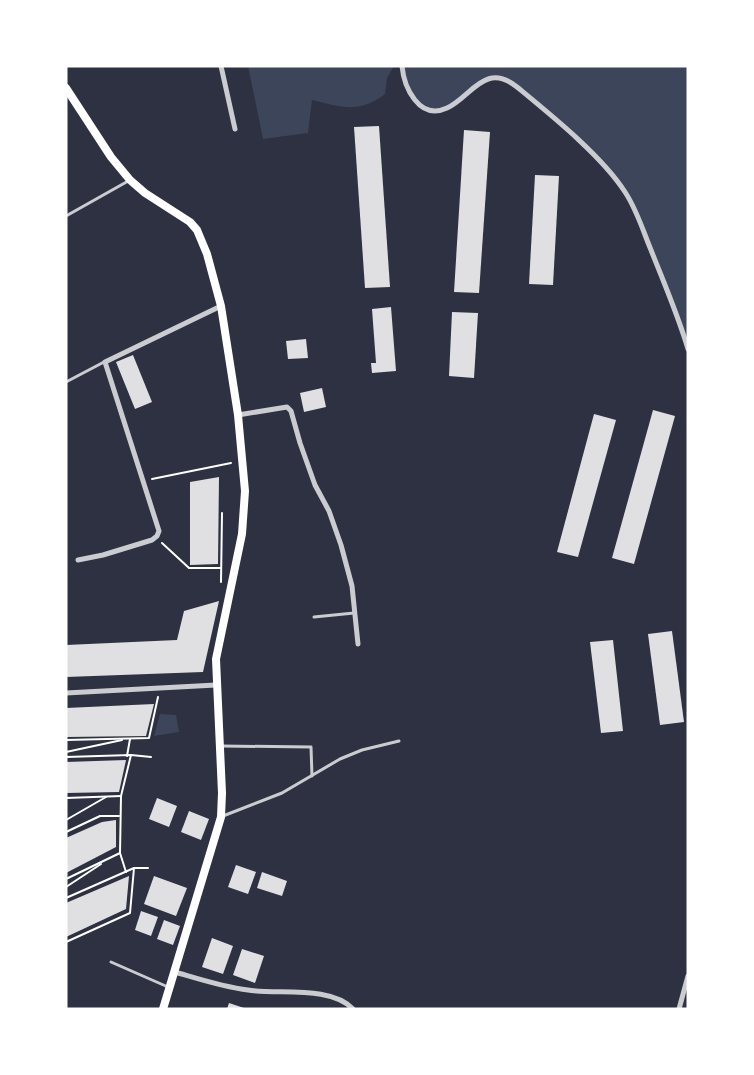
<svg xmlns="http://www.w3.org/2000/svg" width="754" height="1075" font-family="Arial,sans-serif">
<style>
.green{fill:#3c4559}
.building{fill:#e0e0e3}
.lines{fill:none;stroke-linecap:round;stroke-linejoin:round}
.path{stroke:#fff;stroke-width:2}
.service{stroke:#caccd0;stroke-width:3}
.minor{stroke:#caccd0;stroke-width:5}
.secondary{stroke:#fff;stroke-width:8}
</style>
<rect width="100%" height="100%" fill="#2d3142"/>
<g class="green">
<path d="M248,66h146l-7,12 -2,16c-26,20 -44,13 -73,6l-4,33 -45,6z"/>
<polygon points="402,66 688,66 688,349 635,210 614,177 556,120 505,80 486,79 458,100 437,111 416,103"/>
<polygon points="160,714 176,715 179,732 154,736"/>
</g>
<g class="building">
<polygon points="379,126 390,287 365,288 354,127"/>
<polygon points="464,130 490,132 479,293 454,292"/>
<polygon points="535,175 559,176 553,285 529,284"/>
<polygon points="391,307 396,371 372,373 371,363 376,363 372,309"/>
<polygon points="452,312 478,313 474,378 449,376"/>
<polygon points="306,339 308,358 288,359 286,341"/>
<polygon points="133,355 152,402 135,409 116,362"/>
<polygon points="322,388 326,407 304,412 300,393"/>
<polygon points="653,410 675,416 634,564 612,558"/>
<polygon points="594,414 616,420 578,557 557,552"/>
<polygon points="219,477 218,564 190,565 190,482"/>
<polygon points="219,601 203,672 66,677 66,645 177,640 184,611"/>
<polygon points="672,631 684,722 660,725 648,634"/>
<polygon points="613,640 623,731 601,733 590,642"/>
<polygon points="154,704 146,736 66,737 66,708"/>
<polygon points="126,760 119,792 66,793 66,762"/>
<polygon points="157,798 177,806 169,827 149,819"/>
<polygon points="189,811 209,819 201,840 181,832"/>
<polygon points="116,820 116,847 66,873 66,838 102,822"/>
<polygon points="236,865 256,872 248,894 228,887"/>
<polygon points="262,872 287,881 282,896 257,888"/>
<polygon points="129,876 126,909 66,937 66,903"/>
<polygon points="154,876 187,888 176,916 144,904"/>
<polygon points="141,911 158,917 151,936 135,930"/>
<polygon points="164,920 180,926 173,945 157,939"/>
<polygon points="212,938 233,946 223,974 202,967"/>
<polygon points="242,949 264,956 255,983 233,975"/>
<polygon points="229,1003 247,1009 227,1009"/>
</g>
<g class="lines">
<g class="path">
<polyline points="152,479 231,463"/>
<polyline points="162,543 189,568 221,568"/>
<polyline points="221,582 222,513"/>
<polyline points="66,740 149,738 158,697"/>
<polyline points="66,752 122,740"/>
<polyline points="131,755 151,757"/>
<polyline points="127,756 130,739"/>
<polyline points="66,757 131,755 121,796 120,853 66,879"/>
<polyline points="66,798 121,796"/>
<polyline points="66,820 106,797"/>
<polyline points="66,832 100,816 119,816"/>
<polyline points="120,853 126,872"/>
<polyline points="134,868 148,868"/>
<polyline points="66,887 101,864"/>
<polyline points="66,898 134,868 130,913 66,942"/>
</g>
<g class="service">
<polyline points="66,216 130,180"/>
<polyline points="66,382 104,362"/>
<polyline points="314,617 354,613"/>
<polyline points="222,746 311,747 312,776"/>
<polyline points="223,816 282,793 340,759 362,750 399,741"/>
<polyline points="111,962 168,987"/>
</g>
<g class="minor">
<polyline points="221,66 235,129"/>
<path d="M402,66c2,21 17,55 45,42 24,-11 38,-47 70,-21 34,28 85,69 108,105 12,18 18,39 26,58 13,33 27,65 37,99"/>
<polyline points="238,415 287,407 291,411 300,443 315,485 329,511 341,545 352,586 358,644"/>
<polyline points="78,560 103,555 152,540 157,536 159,531 105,362 221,306"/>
<polyline points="66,693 216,685"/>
<path d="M175,972c24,7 48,15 73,18 30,5 82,-5 105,19"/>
<polyline points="679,1009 688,976"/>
</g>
<polyline class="secondary" points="66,88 111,157 130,180 145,193 190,222 197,230 207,254 221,306 238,415 245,491 242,534 216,659 222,793 221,817 163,1009"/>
</g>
<rect width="754" height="1075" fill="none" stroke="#ffffff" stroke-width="135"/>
</svg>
